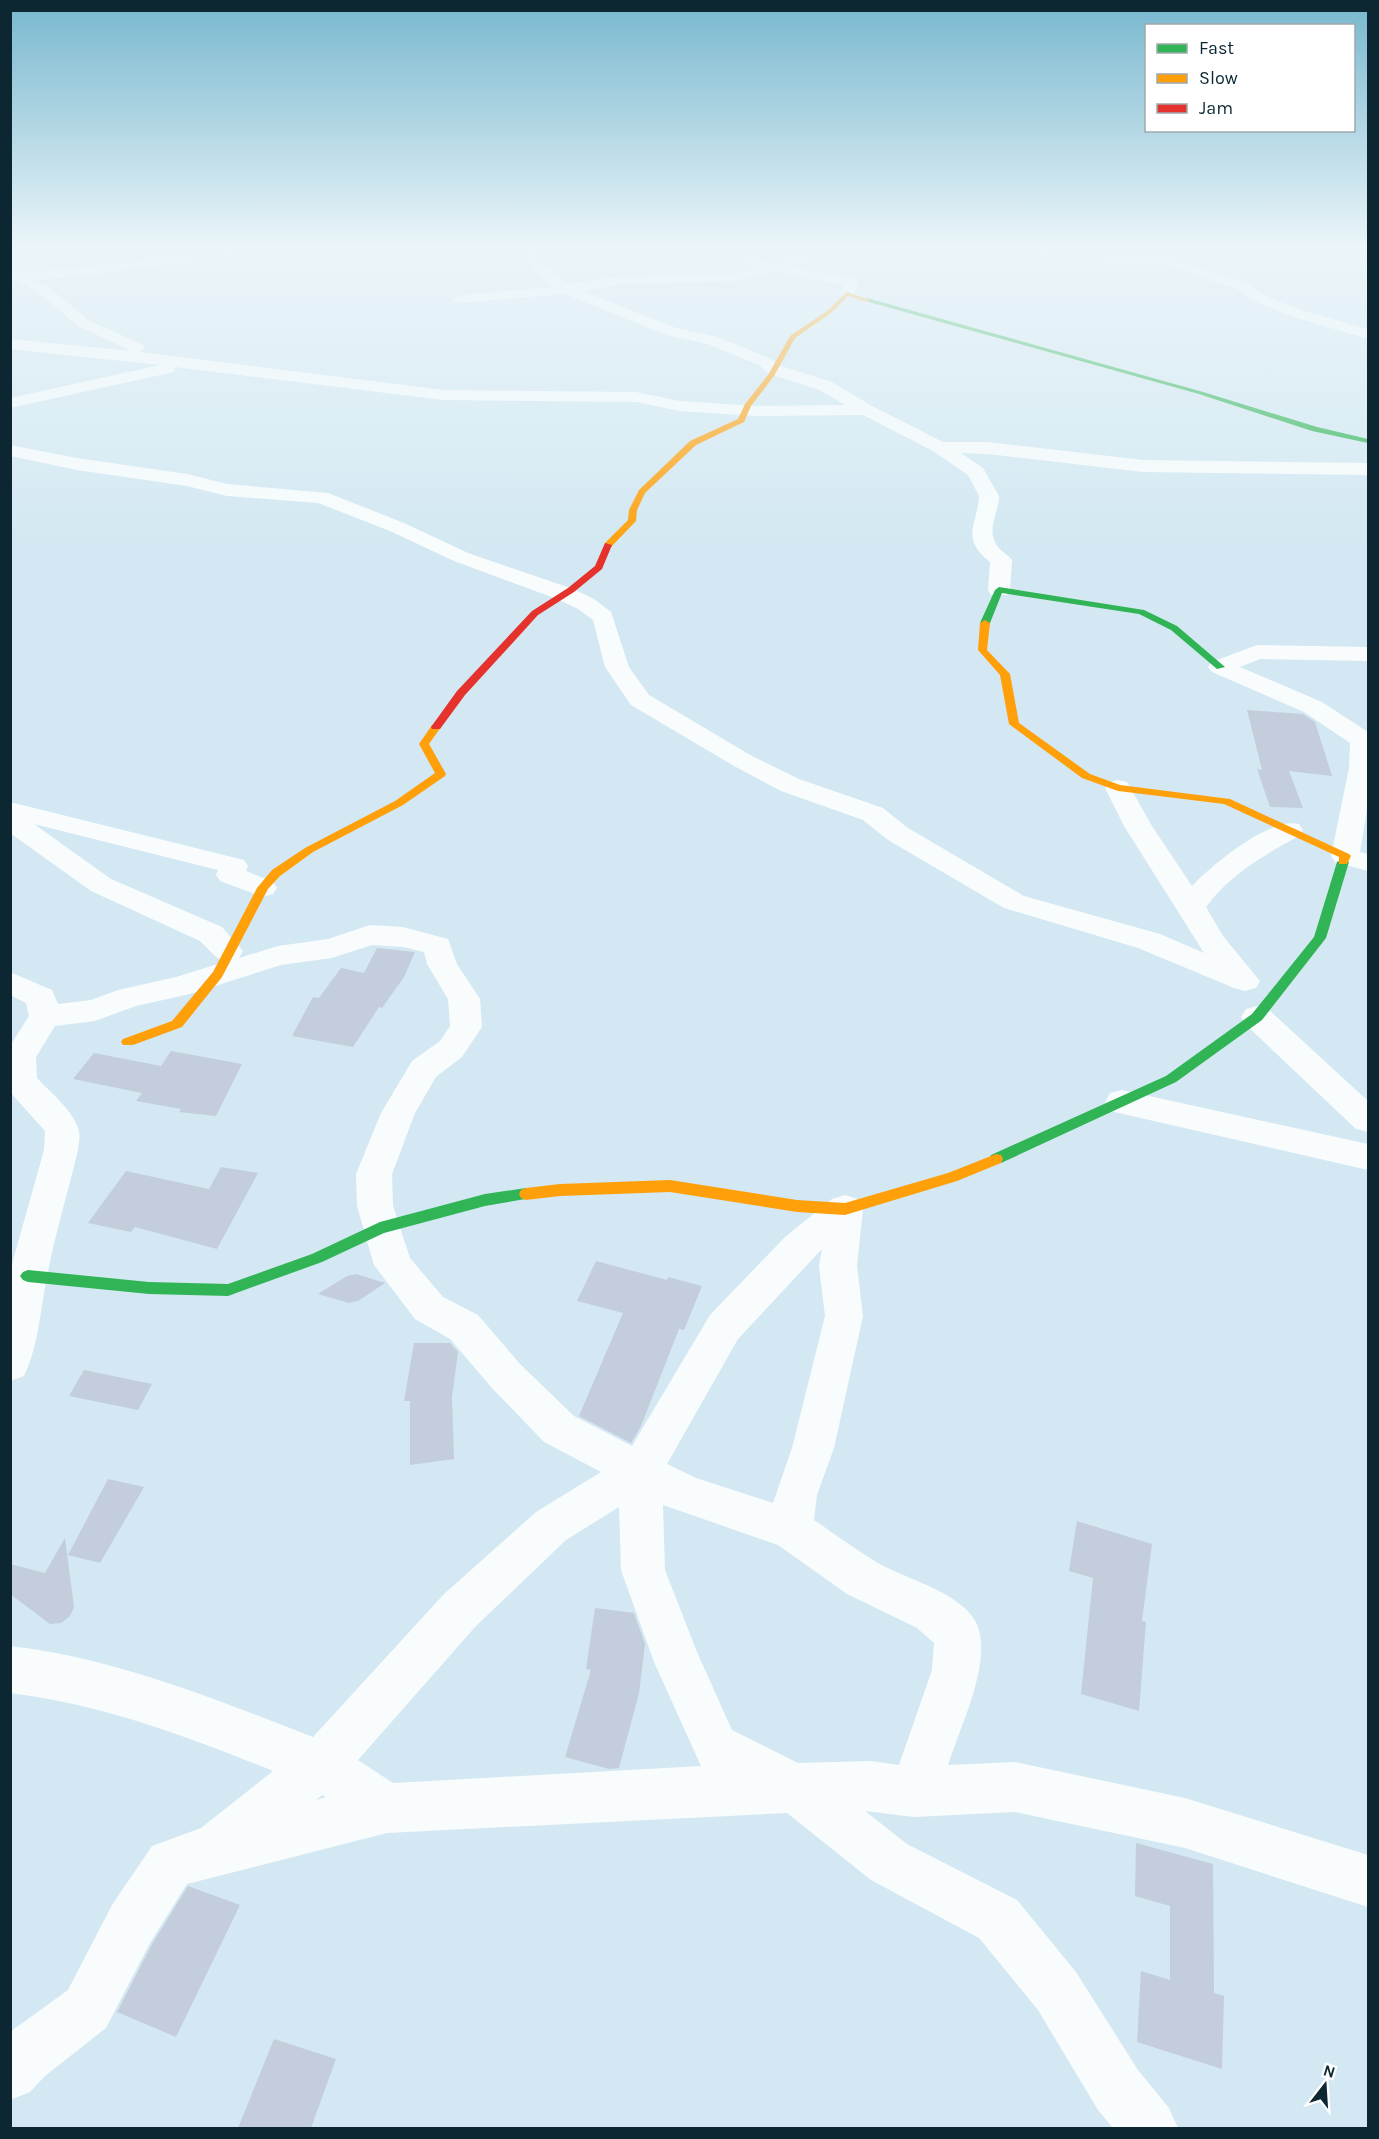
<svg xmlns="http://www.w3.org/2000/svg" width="1379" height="2139" font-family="Karla,sans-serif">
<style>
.building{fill:#c4cddb}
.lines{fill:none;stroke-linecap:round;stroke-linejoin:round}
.street{fill:#f8fcfd;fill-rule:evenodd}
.fast{fill:#30b455;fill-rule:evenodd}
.slow{fill:#ff9f0a;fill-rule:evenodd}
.jam{fill:#e5322d;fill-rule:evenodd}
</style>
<rect width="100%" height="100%" fill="#d3e8f2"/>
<g class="building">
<polygon points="1247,710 1303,714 1315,722 1332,776 1289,771 1303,808 1270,807 1257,769 1262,770"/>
<polygon points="377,948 415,952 404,977 382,1008 379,1007 353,1047 292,1036 313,997 319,998 341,968 364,973"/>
<polygon points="171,1051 242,1064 216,1116 179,1112 181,1109 136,1101 142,1093 73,1079 94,1053 161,1066"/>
<polygon points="221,1167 258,1173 217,1249 135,1227 131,1232 88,1223 126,1171 209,1189"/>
<polygon points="596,1261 667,1280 668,1277 702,1286 684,1330 679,1329 641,1426 631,1443 579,1416 623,1313 577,1301"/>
<polygon points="356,1274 385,1283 358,1301 349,1303 318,1294 347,1276"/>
<polygon points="414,1343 450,1343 458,1352 452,1397 454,1459 410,1465 410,1401 404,1401"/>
<polygon points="84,1370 152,1384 138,1410 69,1396"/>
<polygon points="108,1479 144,1487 100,1563 68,1555"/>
<polygon points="1077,1521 1152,1544 1142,1621 1146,1622 1139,1711 1081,1694 1093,1578 1069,1571"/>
<polygon points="65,1538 74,1607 70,1616 61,1623 50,1624 10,1594 10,1564 45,1573"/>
<polygon points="595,1608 634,1613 645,1644 639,1693 619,1768 609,1769 565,1757 591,1670 586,1669"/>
<polygon points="1136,1843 1213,1864 1214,1993 1224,1996 1222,2069 1137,2042 1141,1971 1170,1980 1170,1906 1135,1896"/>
<polygon points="188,1886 240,1905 176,2037 117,2012 152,1944"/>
<polygon points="274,2039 336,2059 311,2128 238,2128"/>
</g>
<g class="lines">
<g class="street">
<path d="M228,248h39l-7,4 -180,24 -47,4 14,5 41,35 55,25 2,3 -6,4 305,38 192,2 44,9 76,5 89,-1 -25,-15 -51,-16 -10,-9 -51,-21 -42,-9 -101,-41 -106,9 -7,-4 7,-4 94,-8 -19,-15 -9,-13 3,-11h14l-3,11 29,25 55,-8 114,-3 18,-5 -45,-20h20l43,15 54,-15h23l-58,18 64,13 2,3 -4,12 -7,4 -7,-4 3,-9 -70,-14 -36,10 -114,3 -40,7 93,37 42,9 53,22 10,7 51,16 40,24 71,36h45l155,18 225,3v12l-225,-3 -155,-18 -27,-1 22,15 16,28c0,17 -14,34 -1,51 4,5 10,8 14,13l-2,30 -3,5h-16l-3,-5 2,-28c-31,-25 -12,-38 -11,-66l-11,-21 -35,-24 -70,-36 -107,1 -76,-5 -44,-9 -192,-2 -269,-33 -1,5 -164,36v-10l150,-33 -150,-16v-10l121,12 -53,-25 -41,-35 -20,-10h-7l2,-11 12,2 56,-4z"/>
<polygon points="1000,248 1044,248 1136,255 1121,248 1142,248 1247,283 1268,297 1304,311 1368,329 1368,339 1294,317 1258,303 1237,289 1157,262 1151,264 1084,261 1007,252"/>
<path d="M10,445l67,13 110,16 40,10 101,9 76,30 64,30 105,36 21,10 17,13 18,55 20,28 103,61 47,23 84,29 25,20 116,68 136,38 44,19 -80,-127 -19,-38 4,-6 9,-2 9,2 25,44 40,60c20,-21 77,-69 107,-62l4,6 -4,6c-35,19 -70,39 -93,71l17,29 37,45 -4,7 -11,3 -11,-3 -96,-40 -134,-40 -116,-68 -25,-20 -82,-29 -47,-25 -103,-61 -26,-38 -12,-47 -15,-11 -21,-10 -103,-38 -64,-30 -72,-28 -91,-7 -40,-10 -110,-16 -67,-14z"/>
<polygon points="1257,645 1368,647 1368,661 1260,659 1240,667 1322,702 1368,732 1368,804 1360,852 1368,854 1368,871 1335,862 1331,856 1349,768 1350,743 1304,712 1212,672 1208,667 1212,662"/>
<path d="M10,802l234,58 4,6 -2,5 27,11 4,6 -4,6 -10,3 -43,-16 -4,-6 2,-5 -184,-46 77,55 111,48 21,24 -4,7 39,-12 50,-7 42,-14 33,2 45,12 9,25 23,35 2,28 -20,30 -26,20 -21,36 -23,61 1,32 17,52 33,39 35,18 42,49 54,52 58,30 78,-131 75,-78 47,-38 13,-4 13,4 5,10 -6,57 6,50 -29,132 -17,47 -3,25c21,14 42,30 64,43 29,17 96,32 102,71 7,40 -20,93 -32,131l67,-3 170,36 183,57v52l-183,-59 -170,-36 -101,5 -49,-6 42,33 110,56 59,72 62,98 31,38 9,20h-65l-15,-18 -60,-100 -59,-72 -108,-58 -84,-67 -400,20 -200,51 -37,59 -44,85 -61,48 -15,16 -20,8v-68l58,-42 44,-85 40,-59 49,-18 72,-57c-84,-34 -172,-67 -263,-78v-47c105,12 205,53 303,91l131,-143 92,-82 65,-40 -57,-30 -52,-54 -42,-49 -35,-20 -41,-54 -17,-59 -1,-32 25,-61 31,-52 28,-20 10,-15 -2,-27 -21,-35 -3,-12 -21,-5 -31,-2 -40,13 -51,7 -91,29 -54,12 -41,15 -40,5 -19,31 1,21c14,15 37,33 42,53 1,5 0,13 -1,19 -10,42 -23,84 -31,127 -7,33 -8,68 -23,99l-14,5v-110l34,-121 1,-19 -35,-39v-46l19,-30 -3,-13 -16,-8v-23l42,18 6,14 33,-4 27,-10 58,-13 61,-19 -9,3 -11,-3 -17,-17 -109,-50 -81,-58zM822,1249l-3,17 6,50 -33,132 -19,55 -77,-25 -29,-14 71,-125zM663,1505l115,40 69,49 70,34 17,15 -2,27 -33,95 -28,-4 -73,2 -66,-33 -35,-78 -32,-82zM619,1507l2,63 33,92 47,104 -308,17 -35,-23 118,-134 90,-86zM322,1795l4,2 -10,3z"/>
<polygon points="1257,1006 1268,1009 1368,1101 1368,1132 1356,1129 1246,1025 1241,1017 1246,1009"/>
<polygon points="1122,1090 1368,1144 1368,1170 1110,1111 1105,1102 1110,1093"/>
</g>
<g class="fast">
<polygon points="867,298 1203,392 1317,427 1368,439 1368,443 1312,431 1199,394 865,301"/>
<polygon points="999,587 1144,610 1177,626 1225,667 1217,669 1171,630 1139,614 1002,593 990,623 982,625 980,623 995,590"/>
<polygon points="1343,859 1349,862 1326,938 1262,1020 1176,1082 1001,1163 991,1163 989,1159 991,1155 1166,1076 1252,1014 1314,937 1337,862"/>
<polygon points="526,1188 531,1190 533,1194 531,1198 485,1206 384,1233 322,1262 228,1296 149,1294 28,1282 23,1280 20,1276 23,1272 28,1270 149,1282 228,1284 312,1254 380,1222 485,1194"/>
</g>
<g class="slow">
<polygon points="847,292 870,300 867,302 848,296 831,313 795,338 774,376 751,406 744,422 696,445 645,493 637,510 636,521 611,547 605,547 605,543 628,520 629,510 639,490 690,441 738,419 745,404 768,375 790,336 827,311"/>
<polygon points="985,620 990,623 987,650 1010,674 1019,723 1090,774 1120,785 1230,799 1349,854 1351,856 1347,864 1339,864 1339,857 1224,804 1118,791 1082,778 1009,724 1000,675 978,650 980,623"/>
<polygon points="436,724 441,727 429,744 446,774 445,776 403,805 313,852 280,876 268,889 222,977 182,1027 133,1045 123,1045 121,1042 123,1039 172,1021 213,972 257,888 272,870 305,848 395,801 435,773 419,744 432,725"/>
<polygon points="996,1154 1001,1155 1003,1159 1001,1163 957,1181 845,1215 797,1212 670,1192 560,1196 526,1200 521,1198 519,1194 521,1190 526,1188 560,1184 670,1180 797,1200 845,1203 948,1173"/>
</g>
<polygon class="jam" points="605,543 612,545 602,569 574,592 538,615 465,695 440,729 432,729 431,727 457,691 532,611 568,588 595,566"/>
</g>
<linearGradient id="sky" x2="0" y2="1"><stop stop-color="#77b7ce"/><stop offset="0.45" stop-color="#ebf5f9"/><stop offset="1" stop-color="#ebf5f9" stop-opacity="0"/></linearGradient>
<rect width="1379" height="548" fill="url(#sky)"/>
<rect width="1379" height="2139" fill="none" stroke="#0c2732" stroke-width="24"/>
<rect x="1145" y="24" width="210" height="108" fill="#ffffff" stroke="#9ea9ad" stroke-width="1.5"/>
<rect x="1157" y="44" width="30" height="9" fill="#30b455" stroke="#9ea9ad" stroke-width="1.5"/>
<text x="1199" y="54" font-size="18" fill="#0c2732">Fast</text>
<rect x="1157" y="74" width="30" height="9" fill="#ff9f0a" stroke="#9ea9ad" stroke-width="1.5"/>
<text x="1199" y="84" font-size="18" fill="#0c2732">Slow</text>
<rect x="1157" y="104" width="30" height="9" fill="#e5322d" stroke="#9ea9ad" stroke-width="1.5"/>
<text x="1199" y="114" font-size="18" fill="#0c2732">Jam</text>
<g transform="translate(1325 2085) rotate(17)" stroke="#ffffff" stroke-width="4.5" paint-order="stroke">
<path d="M0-4.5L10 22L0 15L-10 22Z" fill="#0c2732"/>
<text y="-9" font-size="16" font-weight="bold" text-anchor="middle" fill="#0c2732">N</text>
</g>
</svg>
